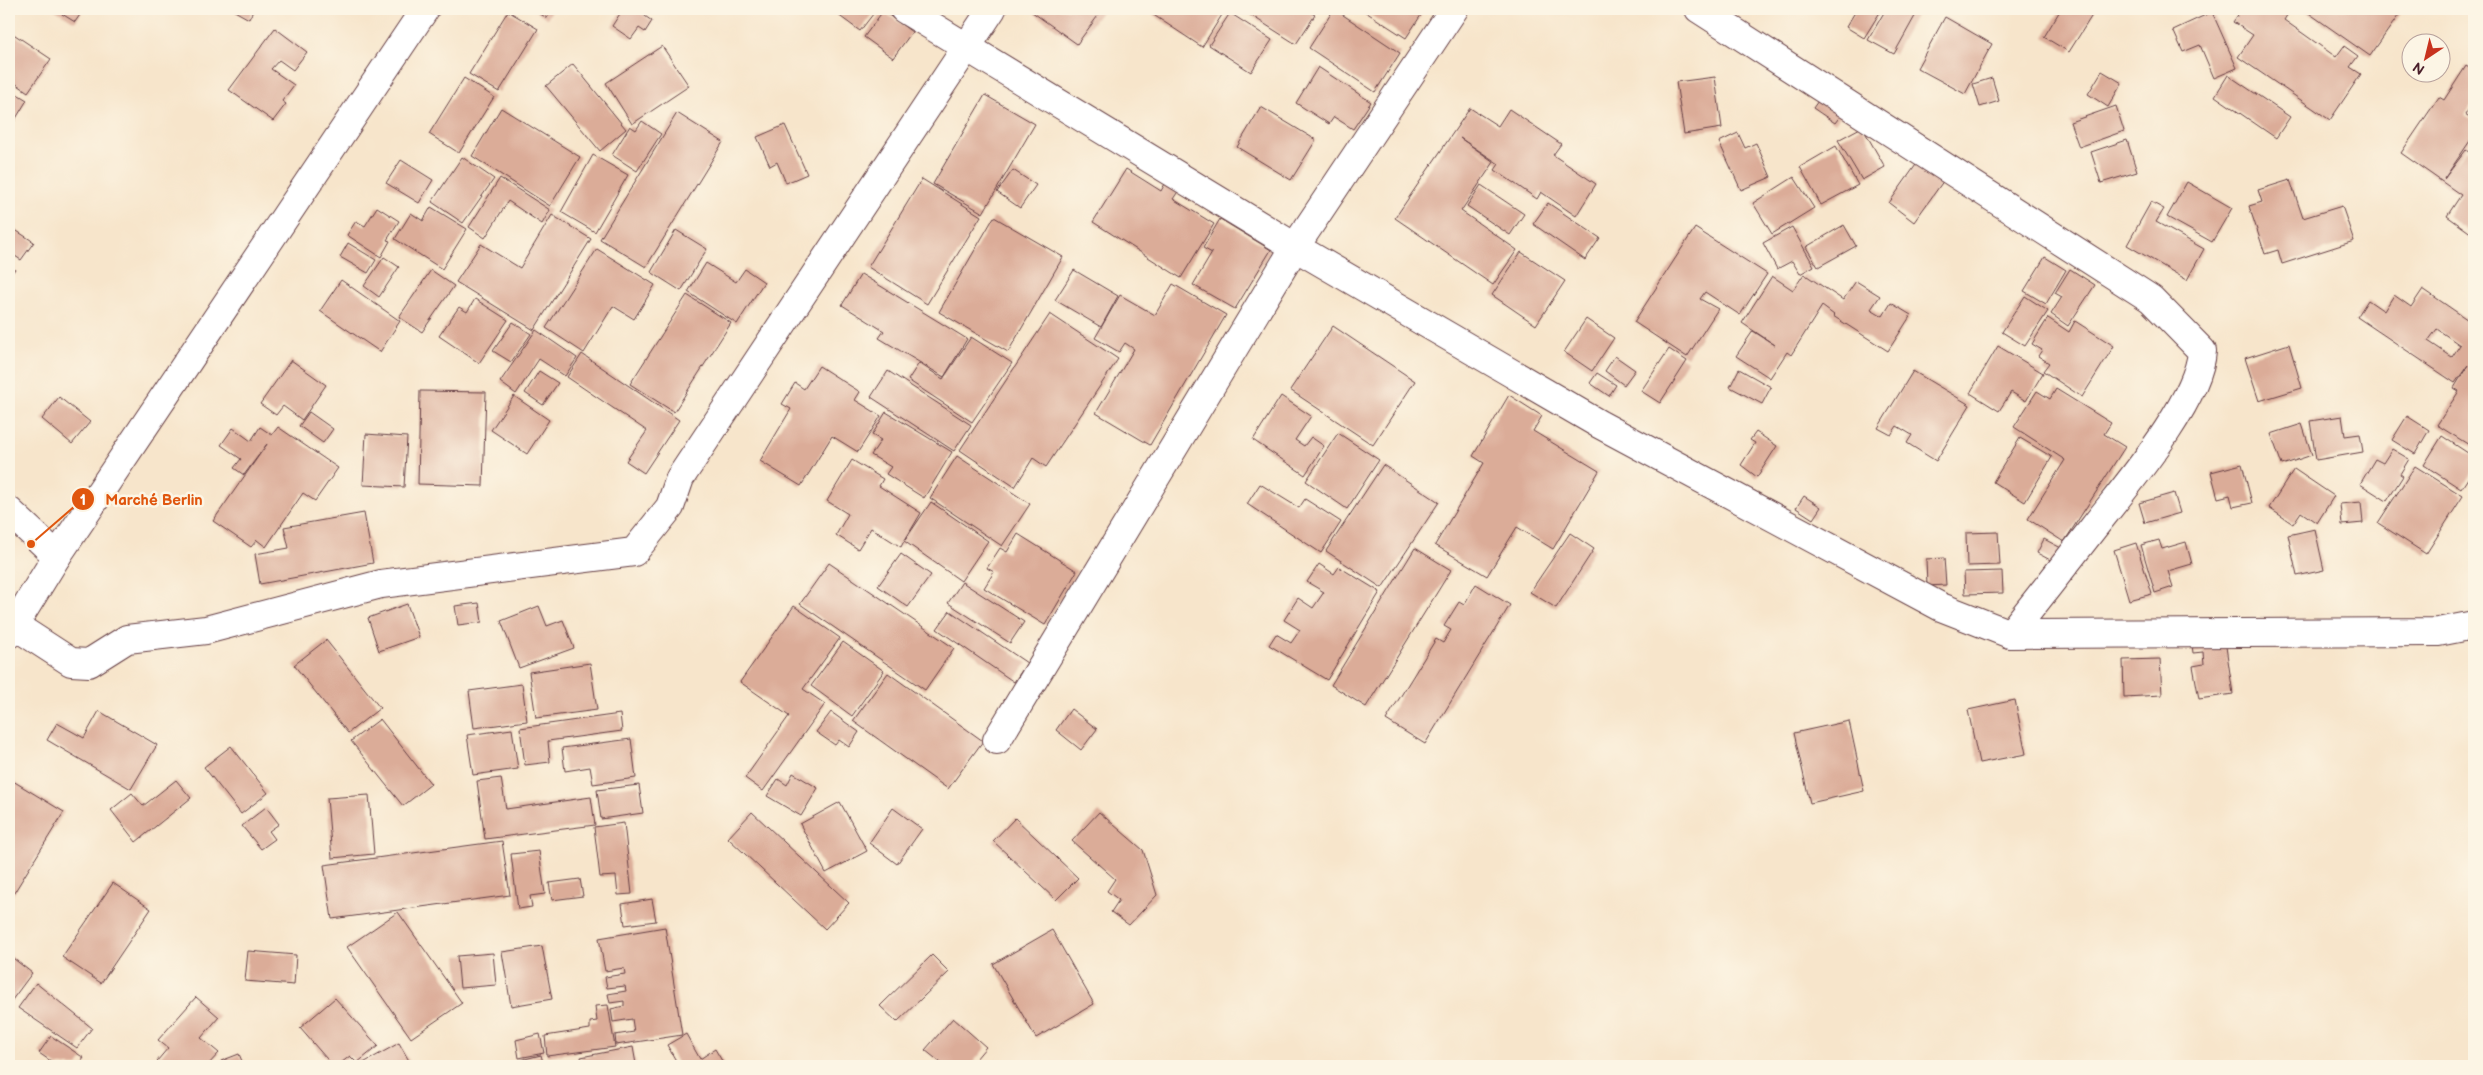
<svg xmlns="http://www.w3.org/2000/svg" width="2483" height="1075" font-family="'Balsamiq Sans',sans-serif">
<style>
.building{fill:#dbac98;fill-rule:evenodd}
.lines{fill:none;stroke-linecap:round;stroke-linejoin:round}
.minor-casing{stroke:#643d43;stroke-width:30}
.minor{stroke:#fff;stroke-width:28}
.leader{fill:none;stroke:#e0560e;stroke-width:2}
.callout-dot{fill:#e0560e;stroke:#fcf5e5;stroke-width:2}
.mark-label{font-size:15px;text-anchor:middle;font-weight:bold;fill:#fff}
.callout-label{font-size:15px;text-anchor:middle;font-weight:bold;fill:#e0560e;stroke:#fcf5e5;stroke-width:5;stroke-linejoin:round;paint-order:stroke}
</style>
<rect width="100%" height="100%" fill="#fcf5e5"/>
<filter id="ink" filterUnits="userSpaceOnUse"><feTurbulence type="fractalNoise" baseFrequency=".02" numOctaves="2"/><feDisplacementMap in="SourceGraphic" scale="10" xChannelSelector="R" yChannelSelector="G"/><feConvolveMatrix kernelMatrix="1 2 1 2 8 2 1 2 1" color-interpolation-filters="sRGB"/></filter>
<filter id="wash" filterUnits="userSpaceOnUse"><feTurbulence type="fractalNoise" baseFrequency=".0096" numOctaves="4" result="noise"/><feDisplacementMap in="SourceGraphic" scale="20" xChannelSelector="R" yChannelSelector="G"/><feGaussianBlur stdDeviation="1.12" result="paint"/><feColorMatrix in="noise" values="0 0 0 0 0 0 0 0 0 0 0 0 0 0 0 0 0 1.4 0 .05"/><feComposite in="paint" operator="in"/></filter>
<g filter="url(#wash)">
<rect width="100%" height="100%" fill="#f7e5cb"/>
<g id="blocks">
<g class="building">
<polygon points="54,9 84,9 75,22"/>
<polygon points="231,9 254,9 249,19"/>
<polygon points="532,9 553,9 547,18"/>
<polygon points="623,9 635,9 652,21 645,32 639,28 631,39 612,26"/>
<polygon points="830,9 877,9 860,31"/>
<polygon points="1028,9 1103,9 1077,44"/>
<polygon points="1147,9 1223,9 1225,10 1202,47 1146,10"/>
<polygon points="1241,9 1305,9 1315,15 1296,44"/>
<polygon points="1334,9 1400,53 1375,92 1309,48"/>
<polygon points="1361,9 1425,9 1406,38"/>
<polygon points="1857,9 1882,9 1864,38 1846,27"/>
<polygon points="1886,9 1919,9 1894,54 1868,40"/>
<polygon points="2061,9 2096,9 2069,52 2044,37"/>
<polygon points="2242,9 2291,9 2284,20 2336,57 2344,46 2358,56 2350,67 2361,74 2330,120 2238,57 2253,35 2233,22"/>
<polygon points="2303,9 2403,9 2370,56"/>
<polygon points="508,11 538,29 499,92 469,74"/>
<polygon points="883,11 912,32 893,58 864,37"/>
<polygon points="2212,12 2237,68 2214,78 2200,45 2183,52 2173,30"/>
<polygon points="1230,13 1272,40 1251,72 1209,45"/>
<polygon points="1945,17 1992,44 1965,94 1917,68"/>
<polygon points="275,28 307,52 293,70 279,60 271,69 294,85 282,101 286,104 273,121 229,90"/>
<polygon points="9,31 51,59 28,92 9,79"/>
<polygon points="662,46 689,86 632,124 606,83"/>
<polygon points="573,64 626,129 600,151 546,86"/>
<polygon points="2466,66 2474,71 2474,101 2465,115 2474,121 2474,135 2444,179 2466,150 2474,156 2474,230 2472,234 2447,216 2461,195 2401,153 2439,97 2444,100"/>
<polygon points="1318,67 1371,102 1353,129 1334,117 1329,124 1296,103"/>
<polygon points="2102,71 2122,83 2108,107 2088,94"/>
<polygon points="2228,75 2290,117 2276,138 2215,96"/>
<polygon points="1715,77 1722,128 1684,134 1676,82"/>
<polygon points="464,78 494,97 459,153 429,134"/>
<polygon points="1992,78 1999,101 1980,107 1973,84"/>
<polygon points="9,89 27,100 9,130"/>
<polygon points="1825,91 1847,107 1835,123 1813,108"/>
<polygon points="985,95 1035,124 983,213 933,184"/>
<polygon points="2116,106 2124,131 2079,147 2070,122"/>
<polygon points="1261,107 1316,140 1291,180 1237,147"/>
<polygon points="501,108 580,157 550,206 472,156"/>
<polygon points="1470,108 1498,126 1509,109 1561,144 1553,155 1596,184 1576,216 1541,192 1537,199 1495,170 1499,164 1460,138 1494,162 1461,211 1517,250 1493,285 1395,218"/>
<polygon points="677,113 723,142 646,267 600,239"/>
<polygon points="642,121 661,134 637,171 612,155 630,126 636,130"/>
<polygon points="785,125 807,174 786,183 777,162 770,166 757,137"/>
<polygon points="1862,127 1885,167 1862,180 1838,140"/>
<polygon points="1738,133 1745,148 1756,143 1771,177 1741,190 1719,142"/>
<polygon points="2127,140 2137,172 2101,183 2091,152"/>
<polygon points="1836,146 1858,185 1821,205 1800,167"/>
<polygon points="593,155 628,175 595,232 561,212"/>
<polygon points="462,157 494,179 463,223 432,202"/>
<polygon points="401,160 433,180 419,203 386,183"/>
<polygon points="1918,162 1944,180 1914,222 1889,203"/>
<polygon points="1126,169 1161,191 1166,182 1179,190 1173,199 1214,224 1181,278 1093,222"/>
<polygon points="1013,170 1036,185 1020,208 997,192"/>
<polygon points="1794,177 1814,208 1772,234 1753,203"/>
<polygon points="500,178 550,210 542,224 508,201 485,238 469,227"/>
<polygon points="922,179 981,216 927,304 868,267"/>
<polygon points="2290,180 2303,218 2342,206 2354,241 2282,264 2278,250 2265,254 2249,206 2262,202 2258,190"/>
<polygon points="2187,182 2232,208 2212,242 2167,217"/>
<polygon points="1481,185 1524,214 1510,235 1467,206"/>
<polygon points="2151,202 2164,209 2156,222 2204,249 2187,280 2127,245"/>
<polygon points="1548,203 1600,238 1585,260 1533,224"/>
<polygon points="377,207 399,221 387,240 390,241 381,257 347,235 356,221 365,226"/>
<polygon points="431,207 467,229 442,269 395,239 411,213 423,221"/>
<polygon points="552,215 591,239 534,330 456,282 481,244 520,268"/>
<polygon points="994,217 1063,257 1008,352 939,312"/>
<polygon points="1220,219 1271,250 1235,309 1193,285 1212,253 1203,248"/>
<polygon points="1844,225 1856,246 1818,267 1806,247"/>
<polygon points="9,226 34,242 21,260 9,252"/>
<polygon points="1792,227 1814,266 1800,274 1792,261 1777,269 1763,243"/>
<polygon points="1695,228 1767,274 1740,315 1705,292 1700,299 1718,309 1687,357 1634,322"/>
<polygon points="676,230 707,249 681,291 651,272"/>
<polygon points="348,243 376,260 368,273 340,257"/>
<polygon points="597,249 655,285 634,319 613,306 584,353 546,328"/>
<polygon points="1521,252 1565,281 1536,325 1492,295"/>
<polygon points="384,257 399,267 379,297 364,286"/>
<polygon points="2045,257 2066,270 2046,304 2024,291"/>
<polygon points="706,263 736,282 745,269 764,282 737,324 688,292"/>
<polygon points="9,264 15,269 9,277"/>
<polygon points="2070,269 2095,285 2068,326 2051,314 2062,297 2055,293"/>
<polygon points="431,270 454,286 422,332 399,317"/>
<polygon points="1074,270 1118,296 1101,327 1055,300"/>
<polygon points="861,274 967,339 944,377 879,338 884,331 842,305"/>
<polygon points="1804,274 1843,300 1856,281 1880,296 1871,309 1883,316 1891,303 1911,315 1888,351 1833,316 1834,315 1822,306 1791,355 1787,352 1770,378 1736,356 1753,331 1775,345 1742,323 1772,276 1793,290"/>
<polygon points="341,280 400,321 380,352 320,311"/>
<polygon points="1173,284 1226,315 1150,445 1096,413 1134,349 1125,343 1119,352 1095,338 1120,295 1155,315"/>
<path d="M2423,289l51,35v124l-37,-23 22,-34 -5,-3 14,-23 -13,18 -98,-66 11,-17 16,11 10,-16 17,12zM2437,329l23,16 -8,12 -24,-16z"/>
<polygon points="687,295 731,323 674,412 630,384"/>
<polygon points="2025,296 2048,311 2025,346 2002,332"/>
<polygon points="475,299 508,320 479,363 439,336 459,307 467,312"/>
<polygon points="1050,314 1118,359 1046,467 1033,458 1015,487 960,450"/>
<polygon points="2048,318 2069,332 2075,321 2114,346 2082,397 2043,371 2049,363 2038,356 2042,350 2032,344"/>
<polygon points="1586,319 1614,338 1592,371 1564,352"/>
<polygon points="513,322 531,334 511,362 493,351"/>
<polygon points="1333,326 1415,381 1373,445 1290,390"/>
<polygon points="536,330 577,358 565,376 539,359 516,394 500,382"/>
<polygon points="971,337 1012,363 972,422 908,380 919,363 943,379"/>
<polygon points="2289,344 2302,388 2259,401 2245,358"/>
<polygon points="1998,346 2043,373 2026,401 2011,392 1999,411 1970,393"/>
<polygon points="1669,349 1687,361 1660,403 1641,391"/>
<polygon points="582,354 679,420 644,473 626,461 647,431 567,377"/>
<polygon points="1615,356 1635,370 1624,385 1605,371"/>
<polygon points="291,360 326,385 302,420 283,406 276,415 260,404"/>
<polygon points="819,366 860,392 855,400 881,416 858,452 832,436 801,486 760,461 791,409 782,404 795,383 804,389"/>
<polygon points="1739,369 1771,387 1762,404 1730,387"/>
<polygon points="539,371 558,383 543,405 525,393"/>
<polygon points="888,371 971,425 954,451 871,397"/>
<polygon points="1913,371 1970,405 1936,461 1907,443 1912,435 1897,426 1891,435 1878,428"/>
<polygon points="1597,373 1616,385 1609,396 1590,383"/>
<polygon points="2056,389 2111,423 2104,434 2125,447 2064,542 2028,519 2065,460 2014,427 2037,391 2050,399"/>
<polygon points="420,391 486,392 483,486 418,484"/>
<polygon points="1509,395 1542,416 1533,431 1599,471 1553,549 1517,527 1487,576 1435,545 1484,463 1473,456"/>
<polygon points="514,396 549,420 527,454 491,430"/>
<polygon points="1281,396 1311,416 1295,440 1304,446 1311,437 1324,446 1305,475 1253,440"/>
<polygon points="59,397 90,422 72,444 42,419"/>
<polygon points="309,412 333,429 323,443 299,426"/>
<polygon points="886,412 952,452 924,498 886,474 891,467 871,455 881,440 872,435"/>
<polygon points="2342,416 2345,436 2360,434 2363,452 2316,460 2310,421"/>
<polygon points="2407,416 2429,430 2415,454 2392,440"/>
<polygon points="2302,424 2312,455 2282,465 2271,434"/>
<polygon points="260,427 272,435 278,427 338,468 315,501 303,493 266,547 257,540 251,547 213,521 267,444 244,475 234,468 241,459 221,445 233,428 251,441"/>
<polygon points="1756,432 1777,446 1757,477 1741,465 1755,443 1750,440"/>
<polygon points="1338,433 1379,460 1347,509 1306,481"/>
<polygon points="366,434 407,437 404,487 363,485"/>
<polygon points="2442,436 2474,457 2474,469 2461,489 2424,465"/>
<polygon points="2020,438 2052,457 2025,502 1993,482"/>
<polygon points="2392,449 2409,459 2400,474 2403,476 2387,501 2360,484 2375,459 2383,463"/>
<polygon points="957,456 1030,504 1002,546 930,498"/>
<polygon points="852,460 883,479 879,486 921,513 905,540 931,502 988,541 961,581 904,541 901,547 871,528 858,549 836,535 848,514 827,501"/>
<polygon points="2242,464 2252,503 2233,507 2230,495 2218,498 2211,472"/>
<polygon points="1383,465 1439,502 1382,588 1326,551"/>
<polygon points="2415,466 2463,496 2426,554 2378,523"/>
<polygon points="2294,469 2334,496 2317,523 2301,512 2293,524 2269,508"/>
<polygon points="1260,484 1299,508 1305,499 1341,522 1321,553 1247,504"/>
<polygon points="2174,493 2180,513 2145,523 2139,503"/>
<polygon points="1804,496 1821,507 1813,519 1796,508"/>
<polygon points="2361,502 2363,523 2342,525 2340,504"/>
<polygon points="364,513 373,563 260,584 255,554 289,548 284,527"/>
<polygon points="2315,529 2324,570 2297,576 2288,535"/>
<polygon points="1998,532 2000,565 1967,566 1966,533"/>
<polygon points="1570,533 1594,549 1556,608 1530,592"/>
<polygon points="1018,534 1077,571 1045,625 984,588 994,572 987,568 1000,548 1007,552"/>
<polygon points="2044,539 2063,549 2056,563 2037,553"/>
<polygon points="2159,540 2162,549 2186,542 2192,564 2168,571 2173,587 2155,593 2141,545"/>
<polygon points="2136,543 2152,594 2129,600 2114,550"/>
<polygon points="1415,548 1451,570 1366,707 1331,685"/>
<polygon points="901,554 931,575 908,607 878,586"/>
<polygon points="1944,558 1946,585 1927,586 1926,559"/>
<polygon points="829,563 954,648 925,690 800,604"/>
<polygon points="1319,564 1334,574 1339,567 1380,592 1327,680 1269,645 1276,634 1291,643 1300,630 1284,620 1298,598 1313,608 1324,592 1307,582"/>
<polygon points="2002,571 2003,593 1965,594 1964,572"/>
<polygon points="962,582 1024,622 1010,643 948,603"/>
<polygon points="1476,584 1510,605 1425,744 1386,720 1436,639 1443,643 1451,630 1444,626 1459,602 1464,605"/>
<polygon points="479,603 482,622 458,625 455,606"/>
<polygon points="407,604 419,637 379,651 368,618"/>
<polygon points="539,606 547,626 563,620 574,648 519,668 501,621"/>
<polygon points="794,606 840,638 803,689 825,704 763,791 745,778 789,716 740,682"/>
<polygon points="950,611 1027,663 1014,682 937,629"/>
<polygon points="326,640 380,708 348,733 294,665"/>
<polygon points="2225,640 2233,694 2199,699 2193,666 2204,664 2203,652 2193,653 2192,645"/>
<polygon points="843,642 884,671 852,716 811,686"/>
<polygon points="2160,659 2162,695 2124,697 2123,660"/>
<polygon points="590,663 597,710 536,718 529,672"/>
<polygon points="888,673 983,741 948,789 853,721"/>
<polygon points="522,684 527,721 474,728 469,691"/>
<polygon points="2015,700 2026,754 1979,763 1968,710"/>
<polygon points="1071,709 1097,729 1081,750 1056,730"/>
<polygon points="99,711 157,745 131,789 47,740 57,723 84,738"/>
<polygon points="831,712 859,732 849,747 839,740 835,745 816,732"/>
<polygon points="620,714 622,731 548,741 550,762 525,765 520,728"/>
<polygon points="380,719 431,784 403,806 351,741"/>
<polygon points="1849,721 1864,791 1810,803 1794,733"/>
<polygon points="512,729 518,769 473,775 467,735"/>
<polygon points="631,739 636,778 593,784 590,767 565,771 562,748"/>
<polygon points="231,746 268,793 241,814 204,767"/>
<polygon points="793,773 818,788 801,816 767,796 778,779 787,785"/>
<polygon points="501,778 506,809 591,797 595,825 485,839 477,781"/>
<polygon points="176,780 191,798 136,842 111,810 132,793 143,806"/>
<polygon points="13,781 64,812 9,901 9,787"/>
<polygon points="639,785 643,813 601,819 597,790"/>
<polygon points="369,795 374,854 332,858 327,798"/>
<polygon points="840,802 867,851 826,873 800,824"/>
<polygon points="266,807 279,824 269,831 275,839 261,849 242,826"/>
<polygon points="893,808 922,829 897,864 869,843"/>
<polygon points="752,812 849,903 825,929 728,838"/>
<polygon points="1099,812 1143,850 1157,895 1129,925 1111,912 1119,900 1107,891 1115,879 1072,841"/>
<polygon points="1015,818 1078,878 1056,900 993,841"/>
<polygon points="624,823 632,894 618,895 616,876 600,877 594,827"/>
<polygon points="502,841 510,895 332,919 324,865"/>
<polygon points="539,851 545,894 530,896 532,907 518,909 511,854"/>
<polygon points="580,879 583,896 552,900 549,883"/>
<polygon points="113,883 151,909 101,983 62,957"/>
<polygon points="652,899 656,921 625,925 622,904"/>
<polygon points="398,912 462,1003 411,1038 347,947"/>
<polygon points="665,927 682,1035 616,1045 615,1035 634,1032 632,1019 613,1022 611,1009 624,1006 624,1001 610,1003 608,994 626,991 625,986 607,988 605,977 625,974 624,968 605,971 599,938"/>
<polygon points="1052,930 1094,1004 1036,1038 993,964"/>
<polygon points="542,946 552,999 511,1006 502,952"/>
<polygon points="248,951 296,955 294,985 245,981"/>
<polygon points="493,953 496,985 460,988 457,956"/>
<polygon points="9,955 32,973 9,1004"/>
<polygon points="932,955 949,972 897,1022 880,1006"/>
<polygon points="36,983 92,1028 77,1048 18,1008"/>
<polygon points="196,997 219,1017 201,1038 219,1053 207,1066 163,1066 157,1061 168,1048 158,1040"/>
<polygon points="335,998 378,1046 357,1063 350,1056 337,1066 333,1066 300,1028"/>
<polygon points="608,1005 615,1047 547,1056 545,1036 590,1029 590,1022 597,1021 595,1006"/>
<polygon points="953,1018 986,1047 970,1066 945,1066 925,1050"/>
<polygon points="540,1034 544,1053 519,1058 516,1040"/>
<polygon points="686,1034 700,1059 715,1049 725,1066 679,1066 667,1045"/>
<polygon points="51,1036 84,1058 78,1066 58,1066 39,1053"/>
<polygon points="399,1043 412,1066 358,1066"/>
<polygon points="633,1047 636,1064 624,1066 583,1066 581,1057"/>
<polygon points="239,1054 244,1066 223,1066 221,1061"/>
<polygon points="541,1055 544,1066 518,1066 517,1061"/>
<polygon points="515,1062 516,1066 496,1066 496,1065"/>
</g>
</g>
</g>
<g filter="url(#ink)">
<use href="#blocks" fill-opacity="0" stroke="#643d43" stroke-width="1"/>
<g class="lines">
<defs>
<g id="minor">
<polyline points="904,9 1295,247 1599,424 1941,607 2010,634 2438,632 2474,625"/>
<path d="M1699,9l452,290 51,52c-3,50 -76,135 -108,176 -28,36 -56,72 -84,107"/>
<polyline points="9,511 57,556"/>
<polyline points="14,625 71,662 89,663 127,639 206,630 381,584 634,552 670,507 680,478 992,9"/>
<polyline points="9,634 57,556 425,9"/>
<polyline points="997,740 1295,247 1454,9"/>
</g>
</defs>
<use href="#minor" class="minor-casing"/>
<use href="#minor" class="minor"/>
</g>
</g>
<path class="leader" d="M31 544L83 499"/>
<g class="callout-dot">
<circle cx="31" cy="544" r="5"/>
<circle cx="83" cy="499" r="12"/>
</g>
<g class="mark-label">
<text x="83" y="505">1</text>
</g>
<g class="callout-label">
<text x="154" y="505">Marché Berlin</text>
</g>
<rect width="2483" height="1075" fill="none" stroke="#fcf5e5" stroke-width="30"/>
<g transform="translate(2426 58) rotate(215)"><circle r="24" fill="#fcf5e5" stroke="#b59f9b"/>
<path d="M0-4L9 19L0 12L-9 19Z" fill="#c8321e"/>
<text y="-8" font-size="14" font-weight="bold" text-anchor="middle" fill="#4a1f2b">N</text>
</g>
</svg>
